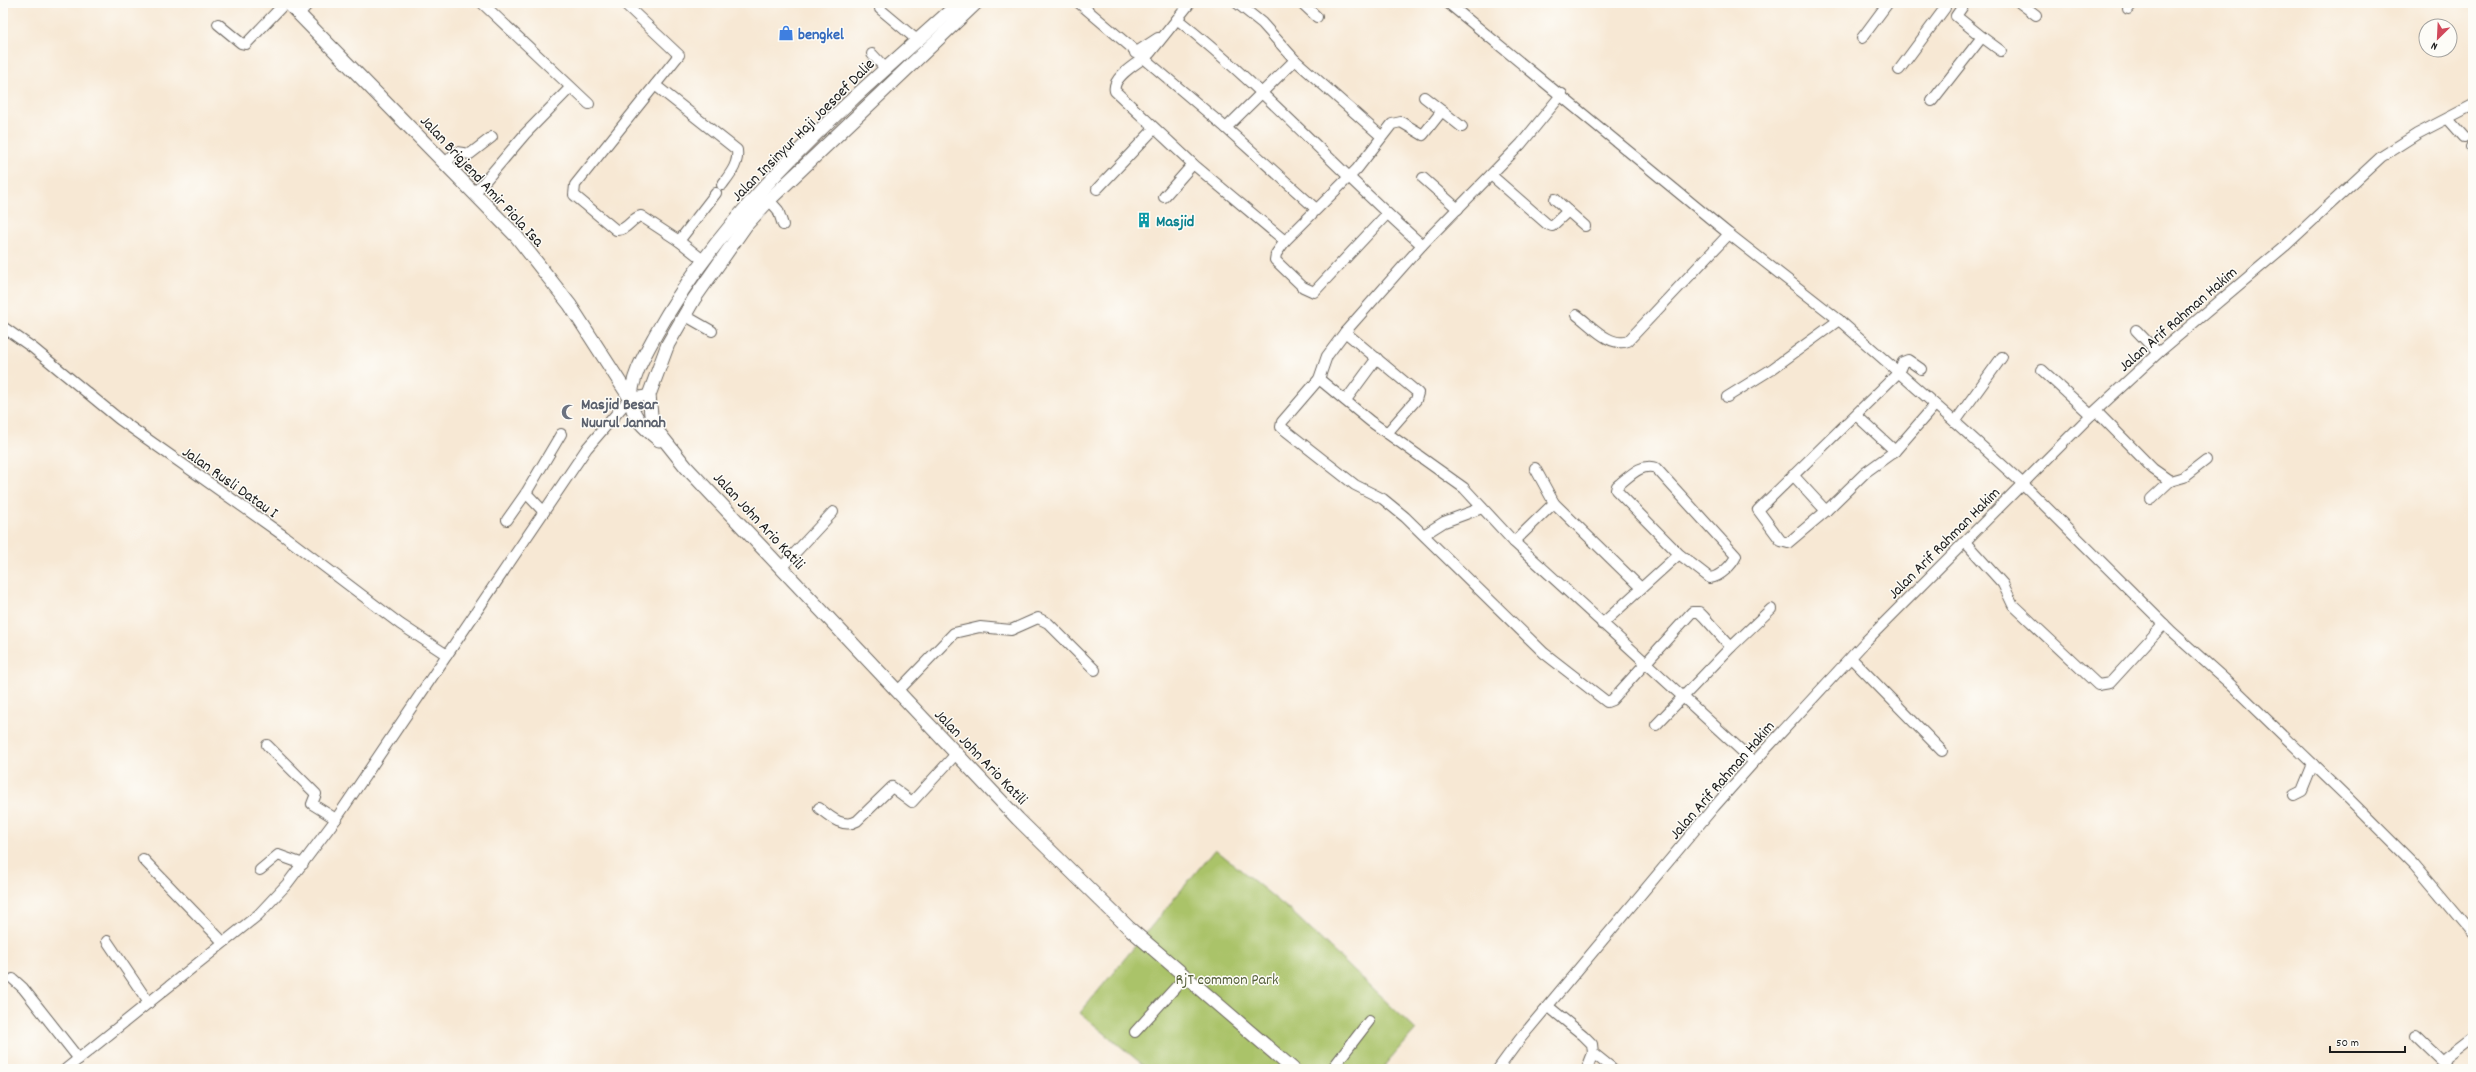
<svg xmlns="http://www.w3.org/2000/svg" width="2476" height="1072" font-family="Dekko,sans-serif">
<style>
.green{fill:#aac369;stroke:#637042}
.lines{fill:none;stroke-linecap:round;stroke-linejoin:round}
.minor-casing{stroke:#69635c;stroke-width:12}
.major-casing{stroke:#69635c;stroke-width:15}
.minor{stroke:#fff;stroke-width:10}
.major{stroke:#fff;stroke-width:13}
.labels{text-anchor:middle;stroke-width:3;stroke-linejoin:round;paint-order:stroke}
.shop-label{font-size:16px;font-weight:bold;fill:#366cbe;stroke:#fdfcf7;text-anchor:start}
.street-label{font-size:16px;fill:#1c1c1c;stroke:#fdfcf7}
.culture-label{font-size:16px;font-weight:bold;fill:#0d838f;stroke:#fdfcf7;text-anchor:start}
.worship-label{font-size:16px;font-weight:bold;fill:#5b616d;stroke:#fdfcf7;text-anchor:start}
.park-label{font-size:16px;fill:#555f3b;stroke:#fdfcf7}
</style>
<rect width="100%" height="100%" fill="#fdfcf7"/>
<filter id="ink" filterUnits="userSpaceOnUse"><feTurbulence type="fractalNoise" baseFrequency=".025" numOctaves="2"/><feDisplacementMap in="SourceGraphic" scale="8" xChannelSelector="R" yChannelSelector="G"/><feConvolveMatrix kernelMatrix="1 2 1 2 8 2 1 2 1" color-interpolation-filters="sRGB"/></filter>
<filter id="wash" filterUnits="userSpaceOnUse"><feTurbulence type="fractalNoise" baseFrequency=".012" numOctaves="4" result="noise"/><feDisplacementMap in="SourceGraphic" scale="16" xChannelSelector="R" yChannelSelector="G"/><feGaussianBlur stdDeviation="0.9" result="paint"/><feColorMatrix in="noise" values="0 0 0 0 0 0 0 0 0 0 0 0 0 0 0 0 0 1.4 0 .05"/><feComposite in="paint" operator="in"/></filter>
<g filter="url(#wash)">
<rect width="100%" height="100%" fill="#f7e8d4"/>
<polygon class="green" points="1215,849 1292,912 1416,1030 1382,1069 1148,1069 1080,1013"/>
</g>
<g filter="url(#ink)">
<g class="lines">
<defs>
<g id="minor">
<polyline points="482,3 589,104"/>
<path d="M624,3l55,52 -104,130 -1,10 42,35c11,1 15,-12 25,-14l38,25"/>
<polyline points="880,3 880,9 917,40"/>
<polyline points="1079,3 1226,128 1315,208"/>
<path d="M1190,3l-40,50c-8,8 -39,23 -35,38l78,73 92,77"/>
<polyline points="1237,3 1262,23 1295,60 1381,136"/>
<polyline points="1302,3 1317,17"/>
<polyline points="1448,3 1729,234 1839,320 1955,422 2022,483 2172,632 2229,683 2349,799 2414,864 2473,934"/>
<polyline points="2020,3 2036,15"/>
<polyline points="2128,9 2133,3"/>
<polyline points="299,14 309,3"/>
<path d="M1177,19c87,69 161,152 245,226"/>
<polyline points="218,24 241,43 246,44 285,3"/>
<polyline points="1982,37 2001,51"/>
<polyline points="1862,38 1888,3"/>
<polyline points="1135,53 1158,38"/>
<polyline points="872,54 886,69"/>
<polyline points="1899,70 1945,8"/>
<path d="M655,85l82,65c2,14 -7,24 -15,35"/>
<polyline points="1424,97 1442,111"/>
<polyline points="1932,101 1982,37 1956,16 1965,3"/>
<polyline points="2448,119 2464,137"/>
<polyline points="1226,128 1295,60"/>
<polyline points="2471,147 2473,149"/>
<polyline points="445,164 456,152 470,154 492,137"/>
<polyline points="1491,175 1547,224 1552,226 1568,211 1585,226"/>
<polyline points="1423,178 1458,209"/>
<polyline points="1097,189 1154,129"/>
<polyline points="474,194 525,134 570,88"/>
<polyline points="1164,197 1193,164"/>
<polyline points="1555,199 1568,211"/>
<polyline points="769,200 778,210 783,225"/>
<polyline points="1387,214 1314,292 1303,287 1275,260 1276,254 1285,241 1357,169 1392,124 1401,122 1423,135 1442,111 1462,127"/>
<polyline points="703,260 679,241 716,193"/>
<polyline points="684,315 712,331"/>
<path d="M1577,315c14,10 33,33 51,26l101,-107"/>
<polyline points="3,327 33,348 119,419 284,536 400,624 447,655"/>
<polyline points="2136,330 2158,353"/>
<polyline points="1345,332 1327,356 1319,379 1282,422 1281,427 1355,485 1383,499 1405,517 1544,653 1607,702 1612,700 1692,612 1699,612 1704,617 1731,647"/>
<polyline points="2042,370 2091,415"/>
<polyline points="1319,379 1370,421 1464,488 1514,542 1754,762"/>
<polyline points="1727,397 1772,369 1839,320"/>
<polyline points="1346,400 1377,358"/>
<polyline points="2096,411 2153,469 2170,481 2184,477 2206,460"/>
<polyline points="1856,415 1895,451"/>
<polyline points="1955,422 2002,357"/>
<polyline points="1387,433 1416,400 1418,393 1345,332 1422,245 1521,144 1562,94"/>
<polyline points="1535,468 1554,503"/>
<polyline points="1793,475 1826,511 1866,472 1895,451 1935,405"/>
<polyline points="526,493 544,512"/>
<polyline points="2151,499 2170,481"/>
<polyline points="1826,511 1788,543 1781,541 1758,510 1898,373 1903,362 1908,360 1921,369"/>
<polyline points="507,520 526,493 561,434"/>
<polyline points="1425,534 1444,522 1482,508"/>
<polyline points="1514,542 1554,503 1641,588"/>
<polyline points="1965,542 2003,584 2013,605 2098,685 2110,683 2164,624"/>
<polyline points="781,568 833,512"/>
<path d="M1602,624l77,-70 -63,-64 1,-4c11,-8 24,-24 39,-18l80,88c-4,9 -16,21 -26,22l-31,-24"/>
<polyline points="1851,658 1942,751"/>
<polyline points="897,692 954,633 980,627 1011,630 1038,618 1048,623 1095,670"/>
<polyline points="1656,725 1731,647 1771,609"/>
<polyline points="267,745 316,794 312,804 336,819"/>
<polyline points="2294,795 2302,791 2313,764"/>
<path d="M819,808c10,8 24,21 38,13l35,-34 20,15 44,-48"/>
<polyline points="143,859 223,942"/>
<polyline points="260,870 278,855 303,864"/>
<polyline points="107,941 149,1003"/>
<polyline points="13,979 23,988 79,1059"/>
<polyline points="1549,1007 1583,1035 1592,1044 1593,1053 1613,1069"/>
<polyline points="1135,1032 1185,977"/>
<polyline points="2416,1036 2444,1063"/>
<polyline points="1588,1066 1593,1053"/>
<polyline points="66,1069 258,915 287,884 336,819 587,448 630,398 649,395"/>
<polyline points="1332,1069 1369,1021"/>
<polyline points="1498,1069 1520,1039 1714,807 1754,762 1866,641 2091,415 2158,353 2285,246 2381,157 2417,134 2473,105"/>
<polyline points="2446,1069 2444,1063 2447,1058 2473,1038"/>
</g>
<g id="major">
<polyline points="288,3 516,236 570,305 630,398"/>
<polyline points="976,3 769,200 746,225 694,299 668,344 649,395 651,415 658,432 686,467 1018,819 1129,928 1293,1069"/>
<path d="M659,440c-12,-10 -26,-21 -28,-38 -1,-23 14,-48 25,-68 73,-132 192,-231 303,-331"/>
</g>
</defs>
<use href="#minor" class="minor-casing"/>
<use href="#major" class="major-casing"/>
<use href="#minor" class="minor"/>
<use href="#major" class="major"/>
</g>
</g>
<defs>
<symbol id="shop-bare" viewBox="-9 -9 18 18"><path d="M-5-2.5h2.3a2.7 3.5 0 0 1 5.4 0H5L5.5 6h-11ZM-1.5-2.5h3a1.5 2.3 0 0 0-3 0Z" fill="#3f7fe0" stroke="#fdfcf7" stroke-width="2.5" paint-order="stroke"/></symbol>
<symbol id="building-bare" viewBox="-9 -9 18 18"><path d="M-4-6H4V6H1V3H-1V6H-4ZM-2.5-4.3h1.7v1.8h-1.7ZM.8-4.3h1.7v1.8H.8ZM-2.5-1h1.7V.8h-1.7ZM.8-1h1.7V.8H.8Z" fill="#0f9aa8" stroke="#fdfcf7" stroke-width="2.5" paint-order="stroke"/></symbol>
<symbol id="mosque-bare" viewBox="-9 -9 18 18"><path d="M3.5-4.9A6 6 0 1 0 3.5 4.9A5 5 0 1 1 3.5-4.9Z" fill="#6b7280" stroke="#fdfcf7" stroke-width="2.5" paint-order="stroke"/></symbol>
</defs>
<g fill-rule="evenodd">
<use href="#shop-bare" x="775" y="22" width="22" height="22"/>
<use href="#building-bare" x="1133" y="209" width="22" height="22"/>
<use href="#mosque-bare" x="558" y="401" width="22" height="22"/>
</g>
<g class="labels">
<g class="shop-label">
<text x="798" y="39">bengkel</text>
</g>
<g class="street-label">
<text transform="translate(802 129) rotate(-45)" y="6">Jalan Insinyur Haji Joesoef Dalie</text>
<text transform="translate(483 180) rotate(47)" y="6">Jalan Brigjend Amir Piola Isa</text>
<text transform="translate(2177 318) rotate(-41)" y="6">Jalan Arif Rahman Hakim</text>
<text transform="translate(231 481) rotate(35)" y="6">Jalan Rusli Datau I</text>
<text transform="translate(760 520) rotate(47)" y="6">Jalan John Ario Katili</text>
<text transform="translate(1943 542) rotate(-45)" y="6">Jalan Arif Rahman Hakim</text>
<text transform="translate(982 756) rotate(46)" y="6">Jalan John Ario Katili</text>
<text transform="translate(1721 779) rotate(-49)" y="6">Jalan Arif Rahman Hakim</text>
</g>
<g class="culture-label">
<text x="1156" y="226">Masjid</text>
</g>
<g class="worship-label">
<text x="581" y="409">Masjid Besar<tspan x="581" dy="18">Nuurul Jannah</tspan></text>
</g>
<g class="park-label">
<text x="1227" y="984">RjT common Park</text>
</g>
</g>
<rect width="2476" height="1072" fill="none" stroke="#fdfcf7" stroke-width="16"/>
<g transform="translate(2438 38) rotate(204)"><circle r="19" fill="#fdfcf7" stroke="#a3a29f"/>
<path d="M0-3L7 15L0 10L-7 15Z" fill="#d1495b"/>
<text y="-6" font-size="11" font-weight="bold" text-anchor="middle" fill="#1c1c1c">N</text>
</g>
<path d="M2330 1046v6h75v-6" fill="none" stroke="#1c1c1c" stroke-width="2"/>
<text x="2336" y="1046" font-size="12" fill="#1c1c1c" stroke="#fdfcf7" stroke-width="3" paint-order="stroke">50 m</text>
</svg>
